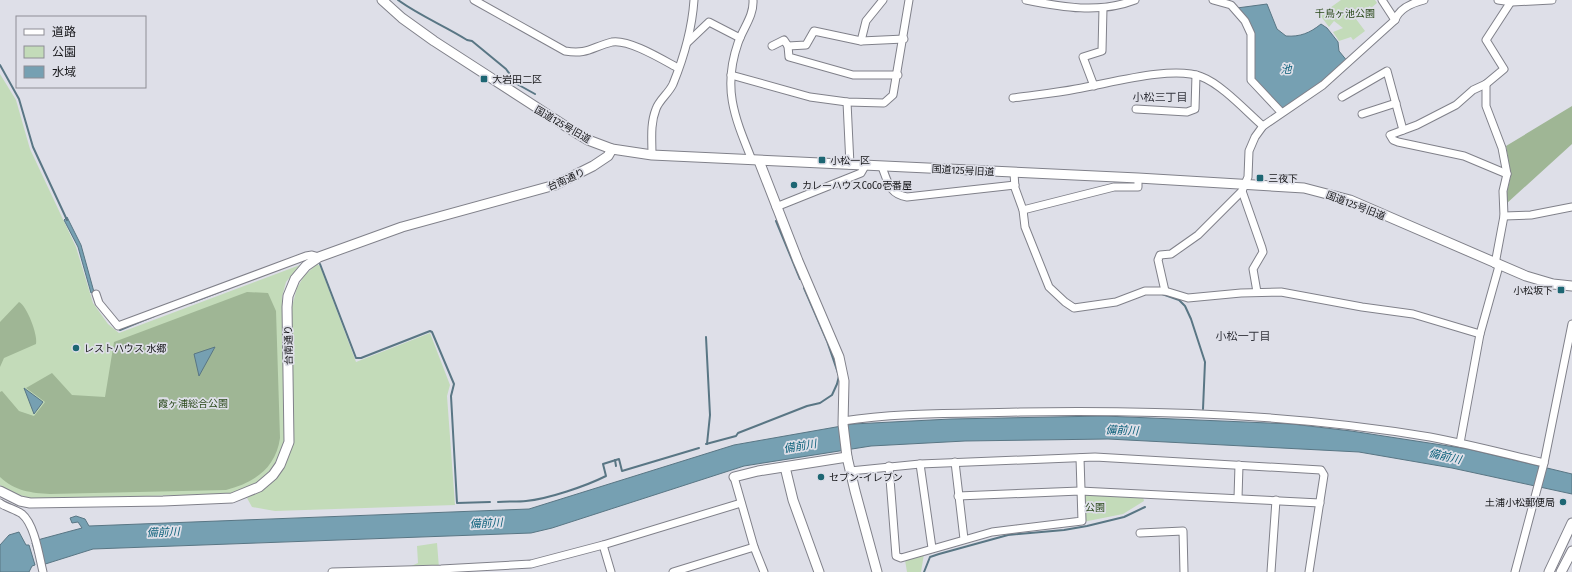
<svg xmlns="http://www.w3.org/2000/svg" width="1572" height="572" font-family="'Fira Sans Condensed','Noto Sans JP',sans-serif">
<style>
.green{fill:#c3dbb9}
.forest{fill:#9fb695}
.water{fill:#76a0b2;stroke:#597684}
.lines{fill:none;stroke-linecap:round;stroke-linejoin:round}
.stream{stroke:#597684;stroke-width:2}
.street-casing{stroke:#80818a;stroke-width:9}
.secondary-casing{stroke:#80818a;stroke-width:11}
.street{stroke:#fff;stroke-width:7}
.secondary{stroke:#fff;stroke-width:9}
.poi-dot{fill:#1d6673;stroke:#dedfe8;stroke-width:1.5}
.labels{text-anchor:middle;stroke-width:3.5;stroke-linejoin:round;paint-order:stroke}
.park-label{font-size:10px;fill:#274717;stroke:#dedfe8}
.poi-label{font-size:10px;fill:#151518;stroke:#dedfe8;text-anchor:start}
.street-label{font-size:10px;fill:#151518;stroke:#dedfe8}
.water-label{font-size:11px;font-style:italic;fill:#085e78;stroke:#dedfe8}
.neighbourhood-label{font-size:11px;fill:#32333b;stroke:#dedfe8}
</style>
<rect width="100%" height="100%" fill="#dedfe8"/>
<g class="green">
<polygon points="1341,0 1375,0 1377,3 1371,8 1370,6 1365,9 1367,11 1356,19 1365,31 1353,40 1351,37 1339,41 1333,32 1343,28 1334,21 1329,27 1320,15"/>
<path d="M0,74l16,26 14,49 46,98 17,56 15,21 11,9 181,-68 -14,17 -4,15 4,137c-6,32 -27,57 -61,60l-192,5 -20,-6 -13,-8z"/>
<path d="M317,264l3,2 36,96 74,-29 20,52 -3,11 8,109 -180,6 -23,-4 -5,-9c28,-14 41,-32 47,-62l-3,-126 6,-22 7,-12z"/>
<polygon points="1086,494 1143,497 1144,501 1123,514 1083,522 1083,496"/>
<polygon points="437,543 439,568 409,567 418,563 417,546"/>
<polygon points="924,554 921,572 907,572 905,560"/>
</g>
<g class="forest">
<polygon points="1572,106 1572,144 1506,204 1507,192 1511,175 1506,146"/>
<path d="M247,292l21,1 8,18 4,127c-4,30 -26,45 -54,52l-176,4c-19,-1 -35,-3 -50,-17v-85l2,-1 17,20 15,5 11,-14 -19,-14 26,-15 20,22 33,2 9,-55z"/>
<path d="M19,302c8,4 19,33 17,42l-32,14 -4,9v-45z"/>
</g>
<g class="water">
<path d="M1267,4l10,25 9,7c14,1 24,-3 35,-12l6,4 4,5 7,9 1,9 9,11 -26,21 -41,27 -28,-30v-46l-16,-26z"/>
<polygon points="67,217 81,245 94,292 91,293 78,247 64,220"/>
<polygon points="215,347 199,376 194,354"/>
<polygon points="24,388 43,402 34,414"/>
<polygon points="1104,416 1292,424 1351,431 1468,449 1572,474 1572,494 1452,468 1359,452 1108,439 965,441 871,446 744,466 552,528 531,533 93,549 39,566 32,543 41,539 82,528 78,522 72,523 70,518 76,516 85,519 89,526 529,509 734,445 853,424 951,419"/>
<polygon points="19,532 26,545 29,545 35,565 32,566 29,572 0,572 0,545 9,535"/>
</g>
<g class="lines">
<g class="stream">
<path d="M398,0c22,16 47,26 69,40l5,1 34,28 11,15 18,10"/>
<polyline points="0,65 19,99 33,147 67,220"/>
<polyline points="776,221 800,279"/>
<polyline points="320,264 356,358 361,358 430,331 432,332 454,384 451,396 457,503 490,502"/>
<polyline points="1162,294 1179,300 1185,306 1191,319 1205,362 1203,409"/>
<polyline points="190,303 229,288"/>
<polyline points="120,330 154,316"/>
<polyline points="706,337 710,415 707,444"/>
<polyline points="706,444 736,436 738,433 807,406 820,403 832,395 837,384 839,376 827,341 804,288"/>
<polyline points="615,460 616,466"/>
<path d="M498,502c9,-1 19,0 28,-1 22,-2 60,-15 80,-25l-3,-12 16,-5 3,12 77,-23"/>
<polyline points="924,572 930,557 939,554 1008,535 1064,530 1087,526 1124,517 1145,507"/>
</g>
<defs>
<g id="street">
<path d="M474,0l91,51c22,4 27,-4 47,-9 17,-3 51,18 66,26"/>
<path d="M1026,0c36,7 73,14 109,0"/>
<polyline points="1213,0 1231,5 1245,21 1251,34 1251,80 1281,112"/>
<polyline points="1382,0 1395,20"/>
<polyline points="1498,0 1512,2 1552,0"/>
<polyline points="861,41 866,21 883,0"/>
<polyline points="688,42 709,22 740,38"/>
<polyline points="772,46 784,40 788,46 806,45 814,31 861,41 904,39"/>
<polyline points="788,46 789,57 853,75 898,75"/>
<polyline points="731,75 810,97 847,102 884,103 893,95 909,0"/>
<polyline points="1486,84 1486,106 1502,148 1507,174 1503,191 1504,216 1495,264"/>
<polyline points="1094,86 1083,57 1102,51 1103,8"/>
<polyline points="1342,97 1387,71 1403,130"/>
<path d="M1013,98c21,-3 43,-5 63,-9 32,-5 96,-24 126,-12 19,7 45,35 61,49"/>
<polyline points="847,102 850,165"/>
<polyline points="1136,109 1187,112 1195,109 1196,75"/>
<polyline points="1362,114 1396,103"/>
<path d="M652,155c0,-15 -2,-31 4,-46 3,-9 13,-16 17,-25 11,-27 19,-55 21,-84"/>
<path d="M752,160c-17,-42 -30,-71 -14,-117 5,-15 16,-27 15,-43"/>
<path d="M882,167c6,15 7,27 25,30l108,-12"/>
<polyline points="1014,173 1015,188 1023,210 1025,227 1049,287 1065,302 1074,308 1116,302 1145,291 1165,291 1188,298 1241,293 1281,292 1362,307 1413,314 1480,334"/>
<polyline points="1507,174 1464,156 1398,142 1393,140 1390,135 1417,125 1456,105 1473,90 1486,84 1504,69 1486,40 1512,0"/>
<polyline points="1242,191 1262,248 1263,252 1253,269 1257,292"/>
<polyline points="776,207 861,173 865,166"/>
<polyline points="1023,210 1114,187 1138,187 1138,178"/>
<polyline points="1504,216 1531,215 1572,207"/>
<path d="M1165,291l-7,-31 2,-5 11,-1 27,-19 44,-44 6,-14 1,-26 6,-14 8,-11 60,-41 72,-65c4,-11 17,-17 29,-20"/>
<polyline points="96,294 99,303 118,326 306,256 312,255 319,257"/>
<path d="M843,421c58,-9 118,-7 177,-9 137,-2 274,2 410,25 38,7 76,17 114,26"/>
<polyline points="1460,443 1480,334 1499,266"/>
<polyline points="955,462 964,539"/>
<polyline points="920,464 932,548"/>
<polyline points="889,466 896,556 901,558 992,532 1082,521 1080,458"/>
<polyline points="850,471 920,464 1095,457 1321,470 1324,475 1309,572"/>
<polyline points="734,477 754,547 764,572"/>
<polyline points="958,496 1080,491 1320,503"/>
<polyline points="1238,498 1239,465"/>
<path d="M0,503c7,5 15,6 22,11 13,11 17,42 21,58"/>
<polyline points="1140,533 1183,531 1184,572"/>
<polyline points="603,545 611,572"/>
<polyline points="332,572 441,569 531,564 603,545 741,503"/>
<polyline points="673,572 754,547"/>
<polyline points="1271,572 1276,500"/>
<polyline points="1515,572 1544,463 1572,324"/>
</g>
<g id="secondary">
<polyline points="382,0 402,18 434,41 573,131 588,140 612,149 652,155 1138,178 1304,188 1350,200 1526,276 1553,284 1572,286"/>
<polyline points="759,161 798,261 839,357 844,381 843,424 847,457 855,491 877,572"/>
<polyline points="785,467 793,500 819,572"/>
<polyline points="734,477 758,471 847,457"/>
<polyline points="0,491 20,501 30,503 163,501 232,498 259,487 273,475 280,465 289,442 287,307 288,296 295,279 306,266 319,257 402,227 555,185 593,166 608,156 612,149"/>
<polyline points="1549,572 1572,523"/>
<polyline points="1561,572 1572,551"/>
</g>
</defs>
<use href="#street" class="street-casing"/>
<use href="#secondary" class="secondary-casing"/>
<use href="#street" class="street"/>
<use href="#secondary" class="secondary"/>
</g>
<g class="poi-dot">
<rect x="480" y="75" width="8" height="8" rx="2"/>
<rect x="818" y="156" width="8" height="8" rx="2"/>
<rect x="1256" y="174" width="8" height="8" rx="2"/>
<circle cx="794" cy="185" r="4"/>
<rect x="1557" y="286" width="8" height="8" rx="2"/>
<circle cx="76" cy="348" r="4"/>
<circle cx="821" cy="477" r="4"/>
<circle cx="1563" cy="502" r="4"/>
</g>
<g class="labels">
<g class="park-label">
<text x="1345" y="17">千鳥ヶ池公園</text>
<text x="193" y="407">霞ヶ浦総合公園</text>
<text x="1095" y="511">公園</text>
</g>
<g class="poi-label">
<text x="492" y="83">大岩田二区</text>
<text x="830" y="164">小松一区</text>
<text x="1268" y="182">三夜下</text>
<text x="802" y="189">カレーハウスCoCo壱番屋</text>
<text x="1553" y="294" text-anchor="end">小松坂下</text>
<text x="84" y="352">レストハウス 水郷</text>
<text x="829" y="481">セブン-イレブン</text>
<text x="1555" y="506" text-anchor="end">土浦小松郵便局</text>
</g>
<g class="street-label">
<text transform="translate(563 124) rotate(30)" y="4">国道125号旧道</text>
<text transform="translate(963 170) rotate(3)" y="4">国道125号旧道</text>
<text transform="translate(566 179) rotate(-24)" y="4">台南通り</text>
<text transform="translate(1356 205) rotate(21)" y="4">国道125号旧道</text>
<text transform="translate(288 345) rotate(-91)" y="4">台南通り</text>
</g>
<g class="water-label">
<text x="1286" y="73">池</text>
<text transform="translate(1122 430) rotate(2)" y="4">備前川</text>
<text transform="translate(800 446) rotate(-9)" y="4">備前川</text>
<text transform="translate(1445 456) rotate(13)" y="4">備前川</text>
<text transform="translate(486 523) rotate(-3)" y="4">備前川</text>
<text transform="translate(163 532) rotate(-2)" y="4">備前川</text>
</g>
<g class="neighbourhood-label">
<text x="1160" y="101">小松三丁目</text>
<text x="1243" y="340">小松一丁目</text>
</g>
</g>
<rect x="16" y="16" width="130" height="72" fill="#dedfe8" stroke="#8e8e95"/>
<rect x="24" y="29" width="20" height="6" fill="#ffffff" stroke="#8e8e95"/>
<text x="52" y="36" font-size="12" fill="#151518">道路</text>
<rect x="24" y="46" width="20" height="12" fill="#c3dbb9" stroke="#8e8e95"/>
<text x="52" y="56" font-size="12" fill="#151518">公園</text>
<rect x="24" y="66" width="20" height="12" fill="#76a0b2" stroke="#8e8e95"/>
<text x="52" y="76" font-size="12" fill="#151518">水域</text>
</svg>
